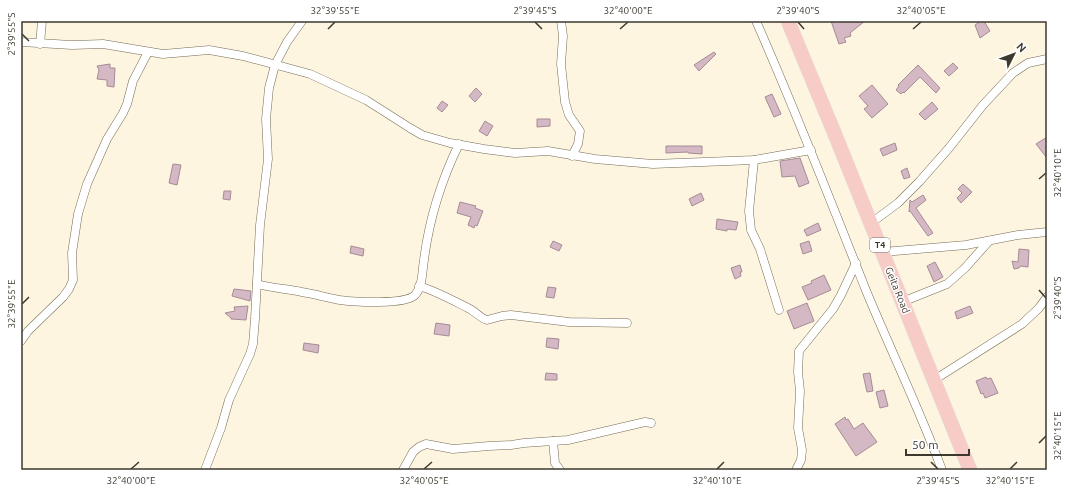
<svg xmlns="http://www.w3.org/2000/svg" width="1068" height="491" font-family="Ubuntu,sans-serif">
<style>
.building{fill:#d4b8c4;stroke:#a58b96}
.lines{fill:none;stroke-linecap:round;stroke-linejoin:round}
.minor-casing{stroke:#746b55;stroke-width:9}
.trunk-casing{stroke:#e0dfde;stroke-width:15}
.minor{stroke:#fff;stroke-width:8}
.trunk{stroke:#f8ccc6;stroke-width:14}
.ticks{fill:none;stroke:#3d392f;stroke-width:1.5}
.labels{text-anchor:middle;stroke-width:3;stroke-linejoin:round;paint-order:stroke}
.shield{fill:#fff;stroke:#77746d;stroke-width:1}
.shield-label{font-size:9px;font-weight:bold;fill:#3d392f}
.street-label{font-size:10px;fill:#3d392f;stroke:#fff}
.neatline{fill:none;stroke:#3d392f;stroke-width:1.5}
.ticks-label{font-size:10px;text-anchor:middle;fill:#3d392f}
</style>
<rect width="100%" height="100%" fill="#fef5e1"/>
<g class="building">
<polygon points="831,21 865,21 850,33 851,36 844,38 846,42 839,44"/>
<polygon points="981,21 984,21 990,31 980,38 975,25"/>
<polygon points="714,52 716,54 699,71 694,65"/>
<polygon points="953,63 958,68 949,76 944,71"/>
<polygon points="110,64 110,68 115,68 114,87 107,86 107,80 97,79 99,70 97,66"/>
<polygon points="918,65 940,88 936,93 920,77 904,93 903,92 901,94 896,90 899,86 898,85"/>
<polygon points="872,85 888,104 872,118 864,109 868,106 859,96"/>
<polygon points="476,88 482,94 475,102 469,96"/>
<polygon points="772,94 781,114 774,117 765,97"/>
<polygon points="442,101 448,105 442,112 437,108"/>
<polygon points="932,102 938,109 925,120 919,114"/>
<polygon points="537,119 550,119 550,126 537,127"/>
<polygon points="485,121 493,126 487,136 479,131"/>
<polygon points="1047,137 1047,158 1036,144"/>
<polygon points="895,143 897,150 883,156 880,149"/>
<polygon points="666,146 702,146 702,154 688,153 688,152 666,153"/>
<polygon points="800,158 809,183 799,187 795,176 782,177 780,161"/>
<polygon points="173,164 181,165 177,185 169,183"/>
<polygon points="907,168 910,177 904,179 901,171"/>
<polygon points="963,184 972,192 961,203 957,198 962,193 958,189"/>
<polygon points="224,191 231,191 230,200 223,199"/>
<polygon points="701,193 704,200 692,206 689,199"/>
<polygon points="923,195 926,200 916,208 933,233 928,236 910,211 909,212 910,200 912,202"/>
<polygon points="460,202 476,206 475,208 483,211 477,226 475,225 474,228 468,225 471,217 457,213"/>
<polygon points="717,219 738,222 736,230 727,229 727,231 716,229"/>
<polygon points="818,223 821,230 807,236 804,230"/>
<polygon points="553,241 562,245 559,251 550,247"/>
<polygon points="809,241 812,251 803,254 800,244"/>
<polygon points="351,246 364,249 363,256 350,253"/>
<polygon points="1019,249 1029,250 1028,267 1020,266 1019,268 1014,269 1012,261 1018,262"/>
<polygon points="935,262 943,277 934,282 927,266"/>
<polygon points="740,265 742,272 740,272 741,276 735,279 731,268"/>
<polygon points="824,275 831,290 808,300 802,287 812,283 811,281"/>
<polygon points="548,287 556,288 554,298 546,297"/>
<polygon points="234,289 251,291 250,301 232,296"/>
<polygon points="807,303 814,321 794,329 787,311"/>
<polygon points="248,306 246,320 231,319 231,318 225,313 235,311 234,307"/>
<polygon points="970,306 973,313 957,319 955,312"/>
<polygon points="436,323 450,325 449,336 434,334"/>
<polygon points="547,338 559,339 558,349 546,347"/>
<polygon points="304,343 319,345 318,353 303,350"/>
<polygon points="546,373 557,374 557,380 545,380"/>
<polygon points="870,373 873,391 867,392 863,374"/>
<polygon points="986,377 987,379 991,378 998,393 985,398 983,393 981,394 976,381"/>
<polygon points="884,390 888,406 880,408 876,392"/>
<polygon points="845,417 846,420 848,419 854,429 863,423 877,442 856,456 835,424"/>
</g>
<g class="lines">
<defs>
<g id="minor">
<polyline points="561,21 563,36 561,64 565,102 569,115 580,131 578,144 572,156"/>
<path d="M756,21c39,88 74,178 109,267 25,61 54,120 77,182"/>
<polyline points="21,42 72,45 103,44 163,54 209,50 243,56 310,74 323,80 366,100 410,128 422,135 450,143 484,149 515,153 548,151 595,159 653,164 754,160 811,150"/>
<polyline points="40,44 42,21"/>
<polyline points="754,160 749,211 751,230 760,249 779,310"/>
<polyline points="871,223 898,203 919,182 949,148 983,105 1013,73 1028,63 1047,59"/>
<polyline points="883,252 966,245 1018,235 1047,232"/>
<path d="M257,284c15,4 30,5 45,8 13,2 26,6 38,8 15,2 65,5 75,-5 8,-9 7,-24 9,-35 5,-40 17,-79 35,-116"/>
<path d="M419,286c17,5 33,14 49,22 7,3 12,10 19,12l15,-4 9,-1 58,7 58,1"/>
<polyline points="902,302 947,284 965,268 989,241"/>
<polyline points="21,341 28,331 63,297 69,289 73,280 72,253 78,214 87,184 107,139 123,113 127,104 133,81 148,52"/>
<polyline points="934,380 1022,324 1039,308 1047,297"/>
<polyline points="553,441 555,463 560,470"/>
<polyline points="205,470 221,428 229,400 250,354 253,344 255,319 260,225 268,159 266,119 269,88 275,65 287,42 302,21"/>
<polyline points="403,470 413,452 419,447 426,444 453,449 489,446 511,445 524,443 568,440 645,422 651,423"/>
<polyline points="796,470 801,460 802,450 798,428 800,391 798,372 799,351 833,309 841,295 856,263"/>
</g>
<polyline id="trunk" points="788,21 836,137 970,470"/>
</defs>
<use href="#minor" class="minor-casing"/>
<use href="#trunk" class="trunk-casing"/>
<use href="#minor" class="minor"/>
<use href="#trunk" class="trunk"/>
</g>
<path class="ticks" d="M535,22l7,7M798,22l6,7M328,29l7,-7M620,29l8,-7M913,29l8,-7M22,34l7,7M1039,179l7,-6M1039,290l7,8M22,304l7,-7M1039,443l7,-7M931,462l7,7M131,469l8,-7M424,469l8,-7M717,469l7,-7M1010,469l7,-7"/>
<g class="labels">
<rect class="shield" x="870" y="238" width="20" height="14" rx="3"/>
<g class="shield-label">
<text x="880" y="248">T4</text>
</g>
<g class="street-label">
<text transform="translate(898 290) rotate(68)" y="4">Geita Road</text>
</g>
</g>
<rect width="1068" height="491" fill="none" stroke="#ffffff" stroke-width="44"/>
<g transform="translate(1014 54) rotate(48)" stroke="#ffffff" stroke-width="3" paint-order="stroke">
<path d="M0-3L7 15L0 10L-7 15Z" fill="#3d392f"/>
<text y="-6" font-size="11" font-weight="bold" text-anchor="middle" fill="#3d392f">N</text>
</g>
<path d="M906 449v6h63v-6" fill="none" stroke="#3d392f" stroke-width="2"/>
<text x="912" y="449" font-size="12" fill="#3d392f" stroke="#ffffff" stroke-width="3" paint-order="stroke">50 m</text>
<rect x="22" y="22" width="1024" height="447" class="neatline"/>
<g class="ticks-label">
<text x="335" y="14">32°39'55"E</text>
<text x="535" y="14">2°39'45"S</text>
<text x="628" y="14">32°40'00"E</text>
<text x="798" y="14">2°39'40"S</text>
<text x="921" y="14">32°40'05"E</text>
<text transform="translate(11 34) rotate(-90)" y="4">2°39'55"S</text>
<text transform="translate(1057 173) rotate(-90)" y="4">32°40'10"E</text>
<text transform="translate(1057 298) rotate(-90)" y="4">2°39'40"S</text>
<text transform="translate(11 304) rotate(-90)" y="4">32°39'55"E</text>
<text transform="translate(1057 436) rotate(-90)" y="4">32°40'15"E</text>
<text x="131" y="484">32°40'00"E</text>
<text x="424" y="484">32°40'05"E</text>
<text x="717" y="484">32°40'10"E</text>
<text x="938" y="484">2°39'45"S</text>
<text x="1010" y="484">32°40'15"E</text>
</g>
</svg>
